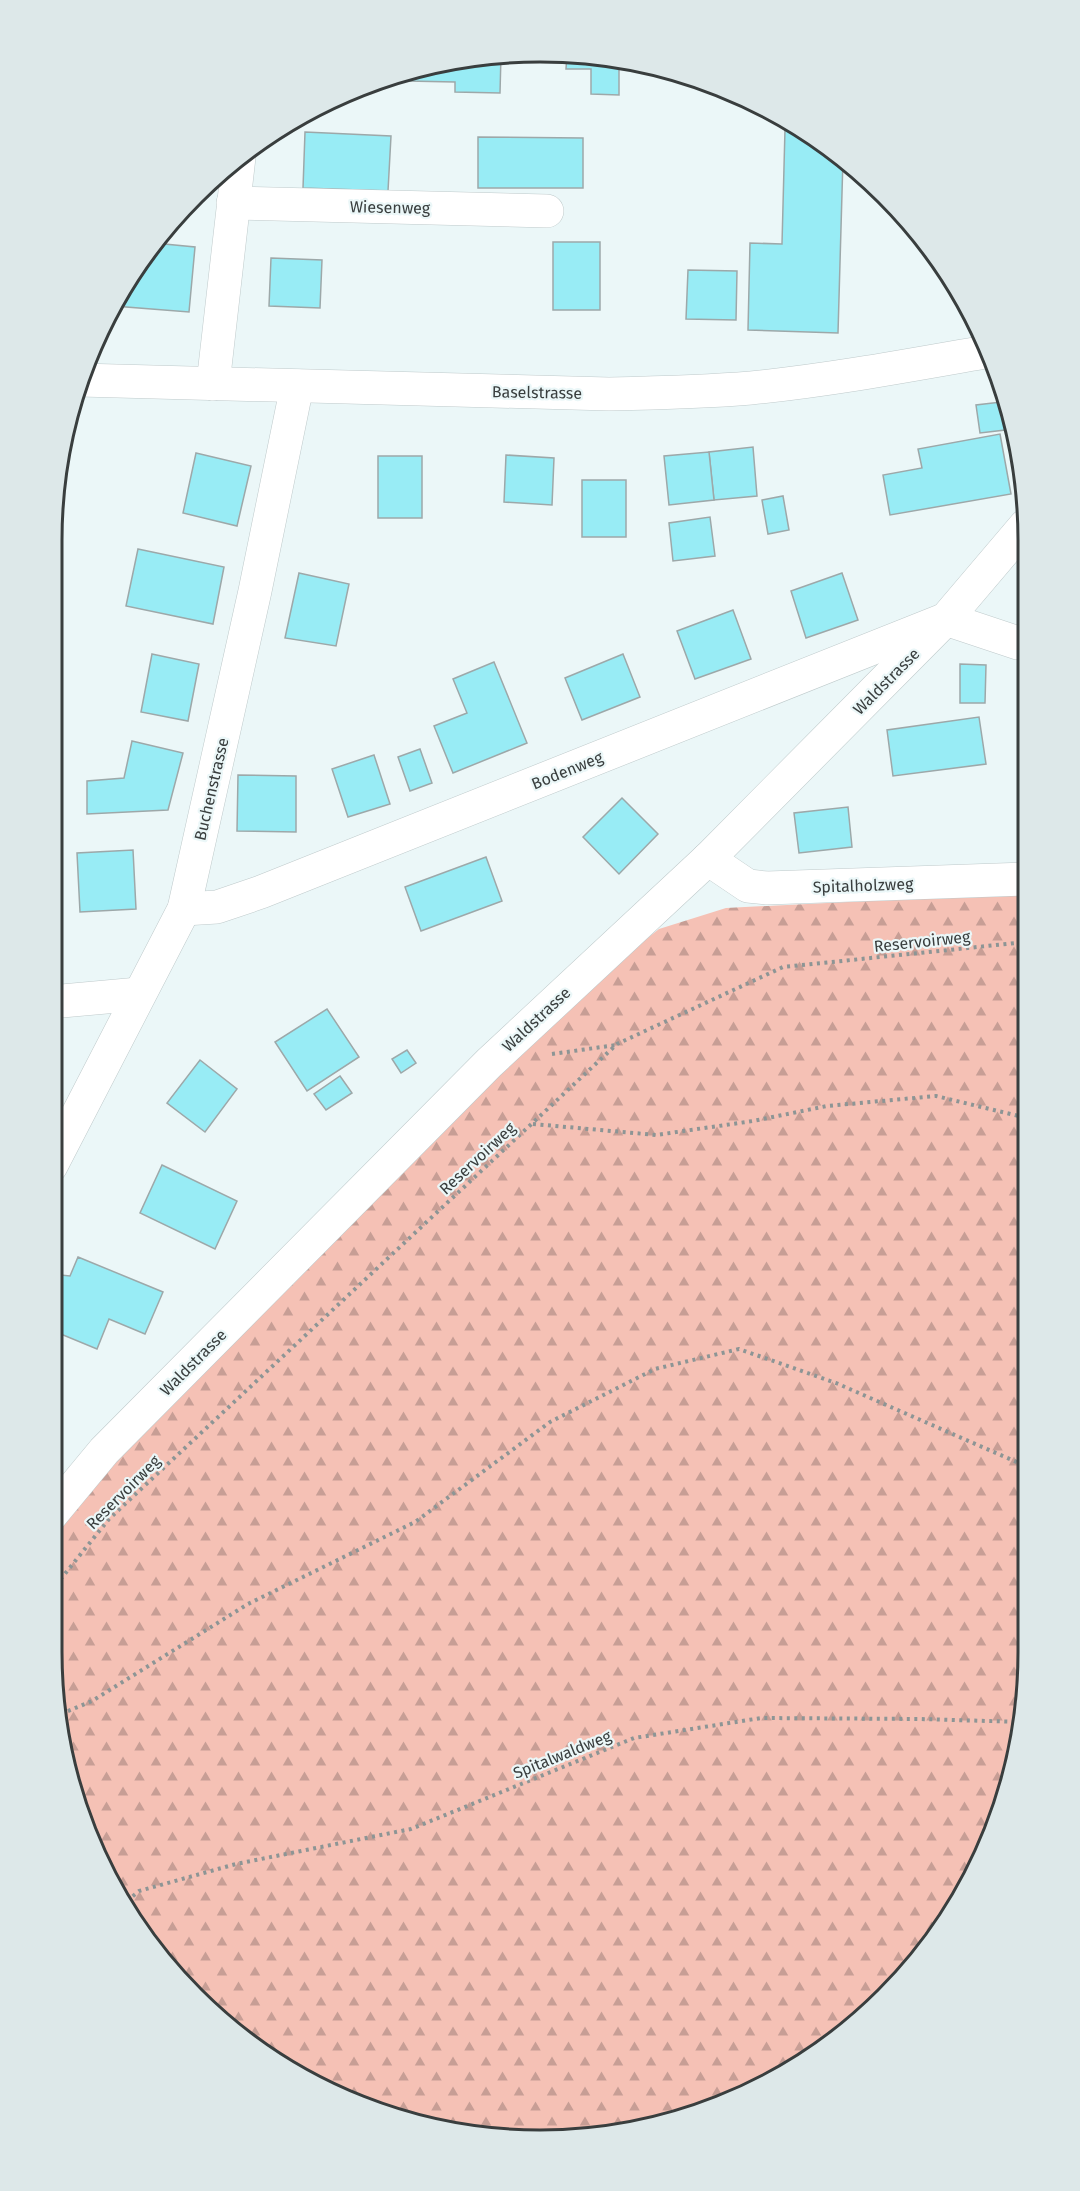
<svg xmlns="http://www.w3.org/2000/svg" width="1080" height="2191" font-family="'Fira Sans',sans-serif">
<style>
.forest{fill:url(#forest-firs)}
.building{fill:#98ecf5;stroke:#9da8a9;stroke-width:1.5}
.lines{fill:none;stroke-linecap:round;stroke-linejoin:round}
.minor-casing{stroke:#bfcacb;stroke-width:34}
.secondary-casing{stroke:#bfcacb;stroke-width:34}
.path{stroke:#8d9595;stroke-width:4;stroke-dasharray:3 4.5;stroke-linecap:butt}
.minor{stroke:#fff;stroke-width:33}
.secondary{stroke:#fff;stroke-width:33}
.labels{text-anchor:middle;stroke-width:4.5;stroke-linejoin:round;paint-order:stroke}
.street-label{font-size:16px;fill:#393e3e;stroke:#ebf7f8}
.rim{fill:none;stroke:#393e3e;stroke-width:3}
</style>
<defs>
<pattern id="forest-firs" width="22" height="20" patternUnits="userSpaceOnUse" patternTransform="scale(1.5)"><rect width="22" height="20" fill="#f5c1b5"/><path d="M5 1l3.5 6h-7zM16 11l3.5 6h-7z" fill="#c79e95"/></pattern>
</defs>
<rect width="100%" height="100%" fill="#ebf7f8"/>
<polygon class="forest" points="1026,893 1029,1651 1020,1747 992,1838 907,1974 837,2039 757,2089 603,2136 444,2131 295,2074 217,2018 152,1949 77,1809 51,1651 51,1515 489,1063 659,929 726,908"/>
<g class="building">
<polygon points="567,54 619,59 619,95 591,94 591,69 566,69"/>
<polygon points="501,55 500,93 455,92 455,82 407,81 407,72 445,60"/>
<polygon points="785,129 798,129 838,152 843,158 838,333 748,330 750,243 782,244"/>
<polygon points="305,132 391,136 388,191 303,188"/>
<polygon points="478,137 583,138 583,188 478,188"/>
<rect x="553" y="242" width="47" height="68"/>
<polygon points="154,243 195,247 189,312 114,306 134,268"/>
<polygon points="271,258 322,260 320,308 269,306"/>
<polygon points="688,270 737,271 736,320 686,319"/>
<polygon points="1001,402 1005,430 980,433 976,405"/>
<polygon points="1000,434 1011,494 890,515 883,475 922,468 918,449"/>
<polygon points="753,447 757,496 714,500 709,452"/>
<polygon points="709,452 714,500 669,505 664,456"/>
<polygon points="196,453 251,466 237,526 183,513"/>
<polygon points="506,455 554,458 552,505 504,502"/>
<rect x="378" y="456" width="44" height="62"/>
<rect x="582" y="480" width="44" height="57"/>
<polygon points="783,496 789,530 768,534 762,500"/>
<polygon points="710,517 715,556 673,561 669,523"/>
<polygon points="138,549 224,567 213,624 126,606"/>
<polygon points="299,573 349,584 336,646 285,638"/>
<polygon points="842,573 858,620 806,638 791,591"/>
<polygon points="733,610 751,659 695,679 677,631"/>
<polygon points="152,654 199,664 188,721 141,712"/>
<polygon points="623,654 640,697 582,720 565,678"/>
<polygon points="494,662 527,743 453,773 434,726 467,713 453,679"/>
<polygon points="960,664 986,665 985,703 960,703"/>
<polygon points="979,717 986,764 893,776 887,730"/>
<polygon points="132,741 183,753 168,810 87,814 87,781 124,778"/>
<polygon points="420,749 432,783 410,791 398,757"/>
<polygon points="374,755 390,804 348,817 332,769"/>
<polygon points="238,775 296,776 296,832 237,831"/>
<polygon points="622,798 658,834 619,874 583,837"/>
<polygon points="848,807 852,847 799,853 794,813"/>
<polygon points="133,850 136,909 80,912 77,853"/>
<polygon points="486,857 502,901 421,931 405,887"/>
<polygon points="327,1009 359,1057 307,1091 275,1042"/>
<polygon points="51,1043 53,1043 53,1069 51,1074"/>
<polygon points="407,1050 416,1063 401,1073 392,1059"/>
<polygon points="200,1060 237,1089 205,1132 167,1103"/>
<polygon points="340,1076 352,1093 326,1110 314,1094"/>
<polygon points="162,1165 237,1201 215,1249 140,1213"/>
<polygon points="78,1257 163,1292 145,1334 109,1319 97,1349 51,1330 51,1299 61,1275 70,1276"/>
<polygon points="51,1384 61,1392 51,1404"/>
</g>
<g class="lines">
<defs>
<g id="minor">
<polyline points="233,203 547,211"/>
<polyline points="213,384 239,157"/>
<polyline points="708,859 748,886 767,888 1026,879"/>
<polyline points="184,909 217,907 261,892 946,619 1018,643 1025,643"/>
<polyline points="51,1002 139,994"/>
<polyline points="51,1166 184,909 255,591 297,386"/>
<polyline points="51,1515 104,1451 489,1063 708,859 946,619 1025,526"/>
</g>
<path id="secondary" d="M80,380l529,14c47,-1 94,-2 142,-6 80,-8 160,-23 240,-37"/>
</defs>
<use href="#minor" class="minor-casing"/>
<use href="#secondary" class="secondary-casing"/>
<g class="path">
<polyline points="552,1054 616,1045"/>
<polyline points="533,1124 656,1135 753,1121 827,1106 936,1096 1027,1118"/>
<polyline points="51,1591 109,1519 617,1044 783,967 1026,942"/>
<polyline points="61,1714 92,1701 248,1604 415,1522 550,1422 655,1369 739,1349 836,1383 1028,1467"/>
<polyline points="127,1901 139,1891 236,1864 411,1829 634,1738 761,1718 920,1719 1022,1722"/>
</g>
<use href="#minor" class="minor"/>
<use href="#secondary" class="secondary"/>
</g>
<g class="labels">
<g class="street-label">
<text transform="translate(390 207) rotate(1)" y="6">Wiesenweg</text>
<text transform="translate(537 392) rotate(1)" y="6">Baselstrasse</text>
<text transform="translate(886 681) rotate(-45)" y="6">Waldstrasse</text>
<text transform="translate(567 770) rotate(-22)" y="6">Bodenweg</text>
<text transform="translate(211 789) rotate(-77)" y="6">Buchenstrasse</text>
<text transform="translate(863 885) rotate(-2)" y="6">Spitalholzweg</text>
<text transform="translate(922 941) rotate(-6)" y="6">Reservoirweg</text>
<text transform="translate(536 1019) rotate(-43)" y="6">Waldstrasse</text>
<text transform="translate(477 1158) rotate(-43)" y="6">Reservoirweg</text>
<text transform="translate(193 1362) rotate(-45)" y="6">Waldstrasse</text>
<text transform="translate(123 1492) rotate(-45)" y="6">Reservoirweg</text>
<text transform="translate(562 1754) rotate(-22)" y="6">Spitalwaldweg</text>
</g>
</g>
<path d="M0 0H1080V2191H0ZM540 62H540A478 478 0 0 1 1018 540V1652A478 478 0 0 1 540 2130H540A478 478 0 0 1 62 1652V540A478 478 0 0 1 540 62Z" fill="#dde8e9" fill-rule="evenodd"/>
<path class="rim" d="M540 62H540A478 478 0 0 1 1018 540V1652A478 478 0 0 1 540 2130H540A478 478 0 0 1 62 1652V540A478 478 0 0 1 540 62Z"/>
</svg>
